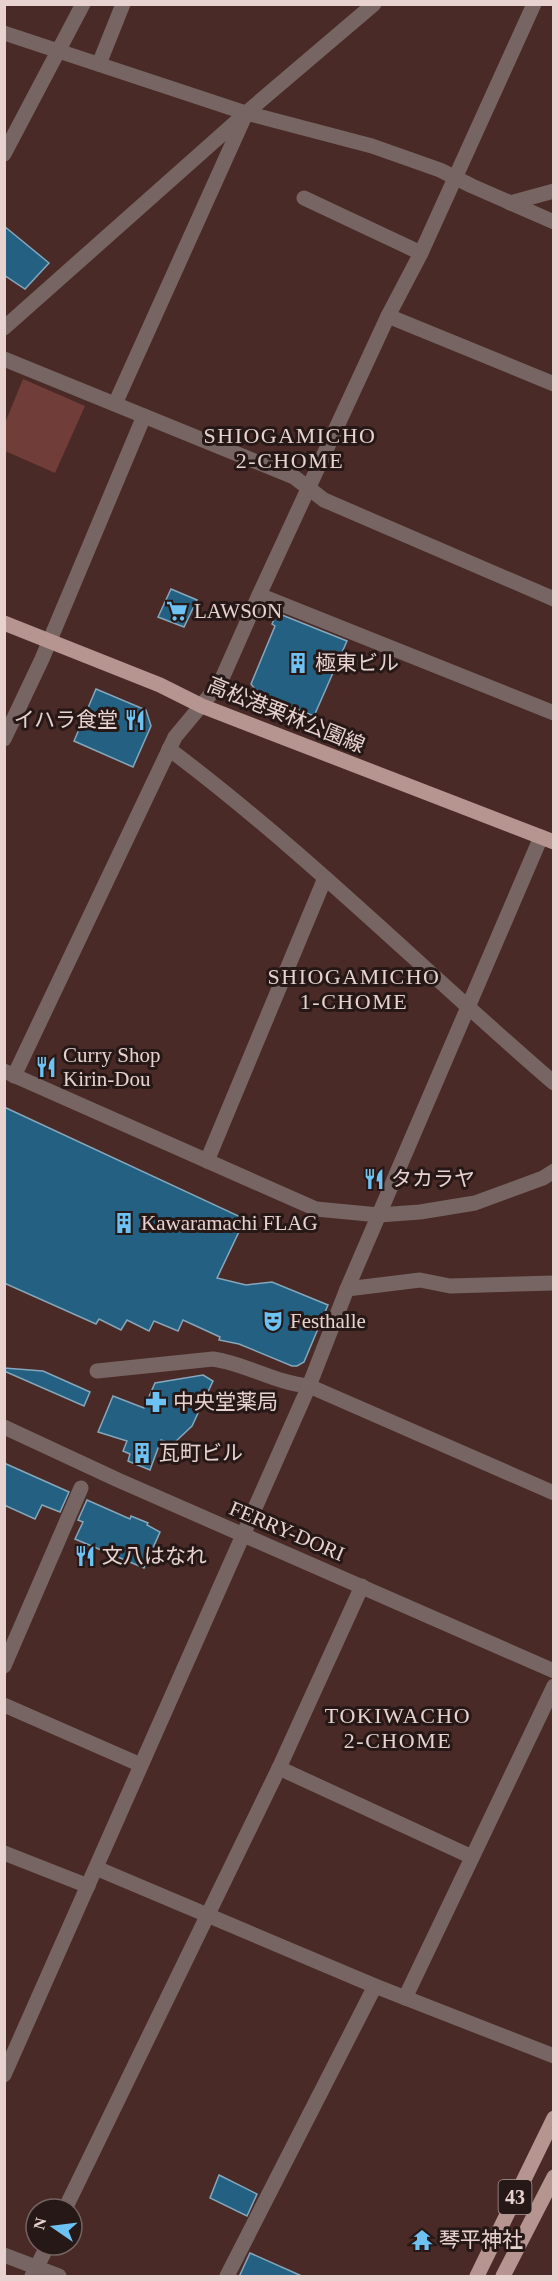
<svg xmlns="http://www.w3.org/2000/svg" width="558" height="2281" font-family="'Times New Roman','Noto Sans JP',serif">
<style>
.green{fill:#703d38}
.building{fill:#236081;stroke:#85a7bc;stroke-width:1.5}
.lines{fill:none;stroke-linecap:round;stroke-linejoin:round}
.minor{stroke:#766563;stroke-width:15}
.major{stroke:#b6948f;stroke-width:15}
.labels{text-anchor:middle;stroke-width:6;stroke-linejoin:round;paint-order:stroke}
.shield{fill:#261816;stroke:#ad9a98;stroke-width:1.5}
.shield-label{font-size:20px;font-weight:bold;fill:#e7d2cf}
.poi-label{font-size:21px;fill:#e7d2cf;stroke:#261816;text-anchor:start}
.street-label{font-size:21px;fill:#e7d2cf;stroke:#261816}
.neighbourhood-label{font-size:22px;letter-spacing:1.5px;fill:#e7d2cf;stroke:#261816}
</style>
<rect width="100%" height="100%" fill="#4a2a26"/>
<polygon class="green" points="23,379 85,406 55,473 5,451 5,423"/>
<g class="building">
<polygon points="4,226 49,263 25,289 4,275"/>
<polygon points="171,589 197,600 184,627 158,617"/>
<polygon points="277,613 347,641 314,716 258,693 251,684 275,626 272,624"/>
<polygon points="96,689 146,710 151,726 133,767 74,741"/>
<polygon points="4,1107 245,1219 217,1278 246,1285 272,1282 328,1305 304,1362 297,1366 292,1366 239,1344 219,1340 220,1337 183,1320 178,1331 154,1321 149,1331 127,1320 121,1330 99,1319 96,1324 4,1283"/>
<polygon points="4,1368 43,1371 90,1392 84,1406 4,1371"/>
<polygon points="203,1375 213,1381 192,1426 173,1444 161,1440 150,1470 128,1461 130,1454 123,1451 127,1441 98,1432 113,1396 144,1408 155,1383"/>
<polygon points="4,1463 69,1492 60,1512 42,1505 35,1519 4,1505"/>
<polygon points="87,1500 130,1519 131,1516 148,1523 147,1525 160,1532 144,1568 75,1539 83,1522 78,1520"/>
<polygon points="219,2175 257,2194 247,2216 210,2198"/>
<polygon points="250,2253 304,2277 239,2277"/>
</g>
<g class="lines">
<g class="minor">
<polyline points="4,33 246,113 372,146 440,170 472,186 554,222"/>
<polyline points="99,64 123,4"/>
<polyline points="4,154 83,4"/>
<polyline points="304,198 421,253"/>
<polyline points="510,203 554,191"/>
<polyline points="388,316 554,384"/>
<polyline points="4,328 246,113 374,4"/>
<polyline points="4,359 294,477 324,500 554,599"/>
<polyline points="115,404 244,118"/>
<polyline points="259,595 554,713"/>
<polyline points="4,739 42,659 144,416"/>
<path d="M169,749c136,102 256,223 385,334"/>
<polyline points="4,1071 316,1209 379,1215 420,1212 475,1203 543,1178 554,1171"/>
<polyline points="14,1076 175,737 220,683 259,595 388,316 421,253 534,4"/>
<polyline points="207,1161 325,878"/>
<polyline points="347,1289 420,1280 450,1286 554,1283"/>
<path d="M97,1371l116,-12c34,5 62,24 96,27l245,107"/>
<polyline points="4,1427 118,1480 554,1671"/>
<polyline points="4,1666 81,1488"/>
<polyline points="4,1705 141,1765"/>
<polyline points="279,1768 472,1857"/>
<polyline points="4,1853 88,1886"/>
<polyline points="96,1868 375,1986 554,2056"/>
<polyline points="405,1998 554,1686"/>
<polyline points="4,2075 309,1386 347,1289 541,837"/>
<polyline points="65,2209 279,1768 362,1586"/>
<polyline points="4,2255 59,2276"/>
<polyline points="32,2276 48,2245"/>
<polyline points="227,2276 375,1986"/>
</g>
<g class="major">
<polyline points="4,623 160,685 202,706 554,842"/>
<polyline points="477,2276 554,2118"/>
<polyline points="503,2276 554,2177"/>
</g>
</g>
<defs>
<symbol id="supermarket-bare" viewBox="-9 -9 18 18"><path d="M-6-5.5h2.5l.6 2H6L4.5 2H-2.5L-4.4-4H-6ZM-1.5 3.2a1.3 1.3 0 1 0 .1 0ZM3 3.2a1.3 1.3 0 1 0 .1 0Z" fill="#6dc2f3" stroke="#261816" stroke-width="2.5" paint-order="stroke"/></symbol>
<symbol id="building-bare" viewBox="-9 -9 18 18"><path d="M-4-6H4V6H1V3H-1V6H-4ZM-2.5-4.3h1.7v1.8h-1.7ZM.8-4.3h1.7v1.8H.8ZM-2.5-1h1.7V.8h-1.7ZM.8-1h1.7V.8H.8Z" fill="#6dc2f3" stroke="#261816" stroke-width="2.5" paint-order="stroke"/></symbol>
<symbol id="restaurant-bare" viewBox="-9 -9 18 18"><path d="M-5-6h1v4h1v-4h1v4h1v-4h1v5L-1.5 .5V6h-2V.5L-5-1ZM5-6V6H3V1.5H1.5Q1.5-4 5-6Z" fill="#6dc2f3" stroke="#261816" stroke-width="2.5" paint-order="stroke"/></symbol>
<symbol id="theatre-bare" viewBox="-9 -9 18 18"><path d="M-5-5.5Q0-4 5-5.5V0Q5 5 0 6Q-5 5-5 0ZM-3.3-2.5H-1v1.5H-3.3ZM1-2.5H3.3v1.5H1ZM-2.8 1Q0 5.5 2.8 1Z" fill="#6dc2f3" stroke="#261816" stroke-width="2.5" paint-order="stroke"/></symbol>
<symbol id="pharmacy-bare" viewBox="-9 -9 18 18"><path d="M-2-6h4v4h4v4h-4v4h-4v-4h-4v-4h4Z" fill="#6dc2f3" stroke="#261816" stroke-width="2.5" paint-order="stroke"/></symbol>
<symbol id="temple-bare" viewBox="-9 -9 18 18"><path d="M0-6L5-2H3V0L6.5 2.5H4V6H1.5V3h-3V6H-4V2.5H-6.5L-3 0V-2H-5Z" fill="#6dc2f3" stroke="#261816" stroke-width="2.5" paint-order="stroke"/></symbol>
</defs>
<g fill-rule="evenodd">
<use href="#supermarket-bare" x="162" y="596" width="30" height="30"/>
<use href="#building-bare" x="283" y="648" width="30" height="30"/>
<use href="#restaurant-bare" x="120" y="705" width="30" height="30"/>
<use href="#restaurant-bare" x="31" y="1052" width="30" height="30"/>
<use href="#restaurant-bare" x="359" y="1164" width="30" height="30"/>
<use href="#building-bare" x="109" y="1208" width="30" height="30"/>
<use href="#theatre-bare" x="258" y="1306" width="30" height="30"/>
<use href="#pharmacy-bare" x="141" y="1387" width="30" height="30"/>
<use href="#building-bare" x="127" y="1438" width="30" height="30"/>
<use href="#restaurant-bare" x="70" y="1541" width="30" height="30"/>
<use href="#temple-bare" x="407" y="2225" width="30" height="30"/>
</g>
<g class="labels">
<rect class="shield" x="498.5" y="2180" width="33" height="34" rx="4.5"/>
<g class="shield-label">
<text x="515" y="2204">43</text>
</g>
<g class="poi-label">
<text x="194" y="618">LAWSON</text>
<text x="315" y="670">極東ビル</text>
<text x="118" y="727" text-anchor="end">イハラ食堂</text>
<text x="63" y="1062">Curry Shop<tspan x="63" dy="24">Kirin-Dou</tspan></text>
<text x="391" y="1186">タカラヤ</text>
<text x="141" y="1230">Kawaramachi FLAG</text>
<text x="290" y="1328">Festhalle</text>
<text x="173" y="1409">中央堂薬局</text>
<text x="159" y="1460">瓦町ビル</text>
<text x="102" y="1563">文八はなれ</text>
<text x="439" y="2247">琴平神社</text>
</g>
<g class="street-label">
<text transform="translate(286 715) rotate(22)" y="7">高松港栗林公園線</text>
<text transform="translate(287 1531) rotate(23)" y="7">FERRY-DORI</text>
</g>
<g class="neighbourhood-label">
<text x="290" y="443">SHIOGAMICHO<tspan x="290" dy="25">2-CHOME</tspan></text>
<text x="354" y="984">SHIOGAMICHO<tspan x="354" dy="25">1-CHOME</tspan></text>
<text x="398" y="1723">TOKIWACHO<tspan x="398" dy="25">2-CHOME</tspan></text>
</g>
</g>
<rect width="558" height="2281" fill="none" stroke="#e7d2cf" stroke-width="12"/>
<g transform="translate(54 2227) rotate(284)"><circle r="28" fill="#261816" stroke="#736260" stroke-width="1.5"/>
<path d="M0-4.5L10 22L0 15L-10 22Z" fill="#6dc2f3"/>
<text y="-9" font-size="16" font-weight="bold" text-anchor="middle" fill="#e7d2cf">N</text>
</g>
</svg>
